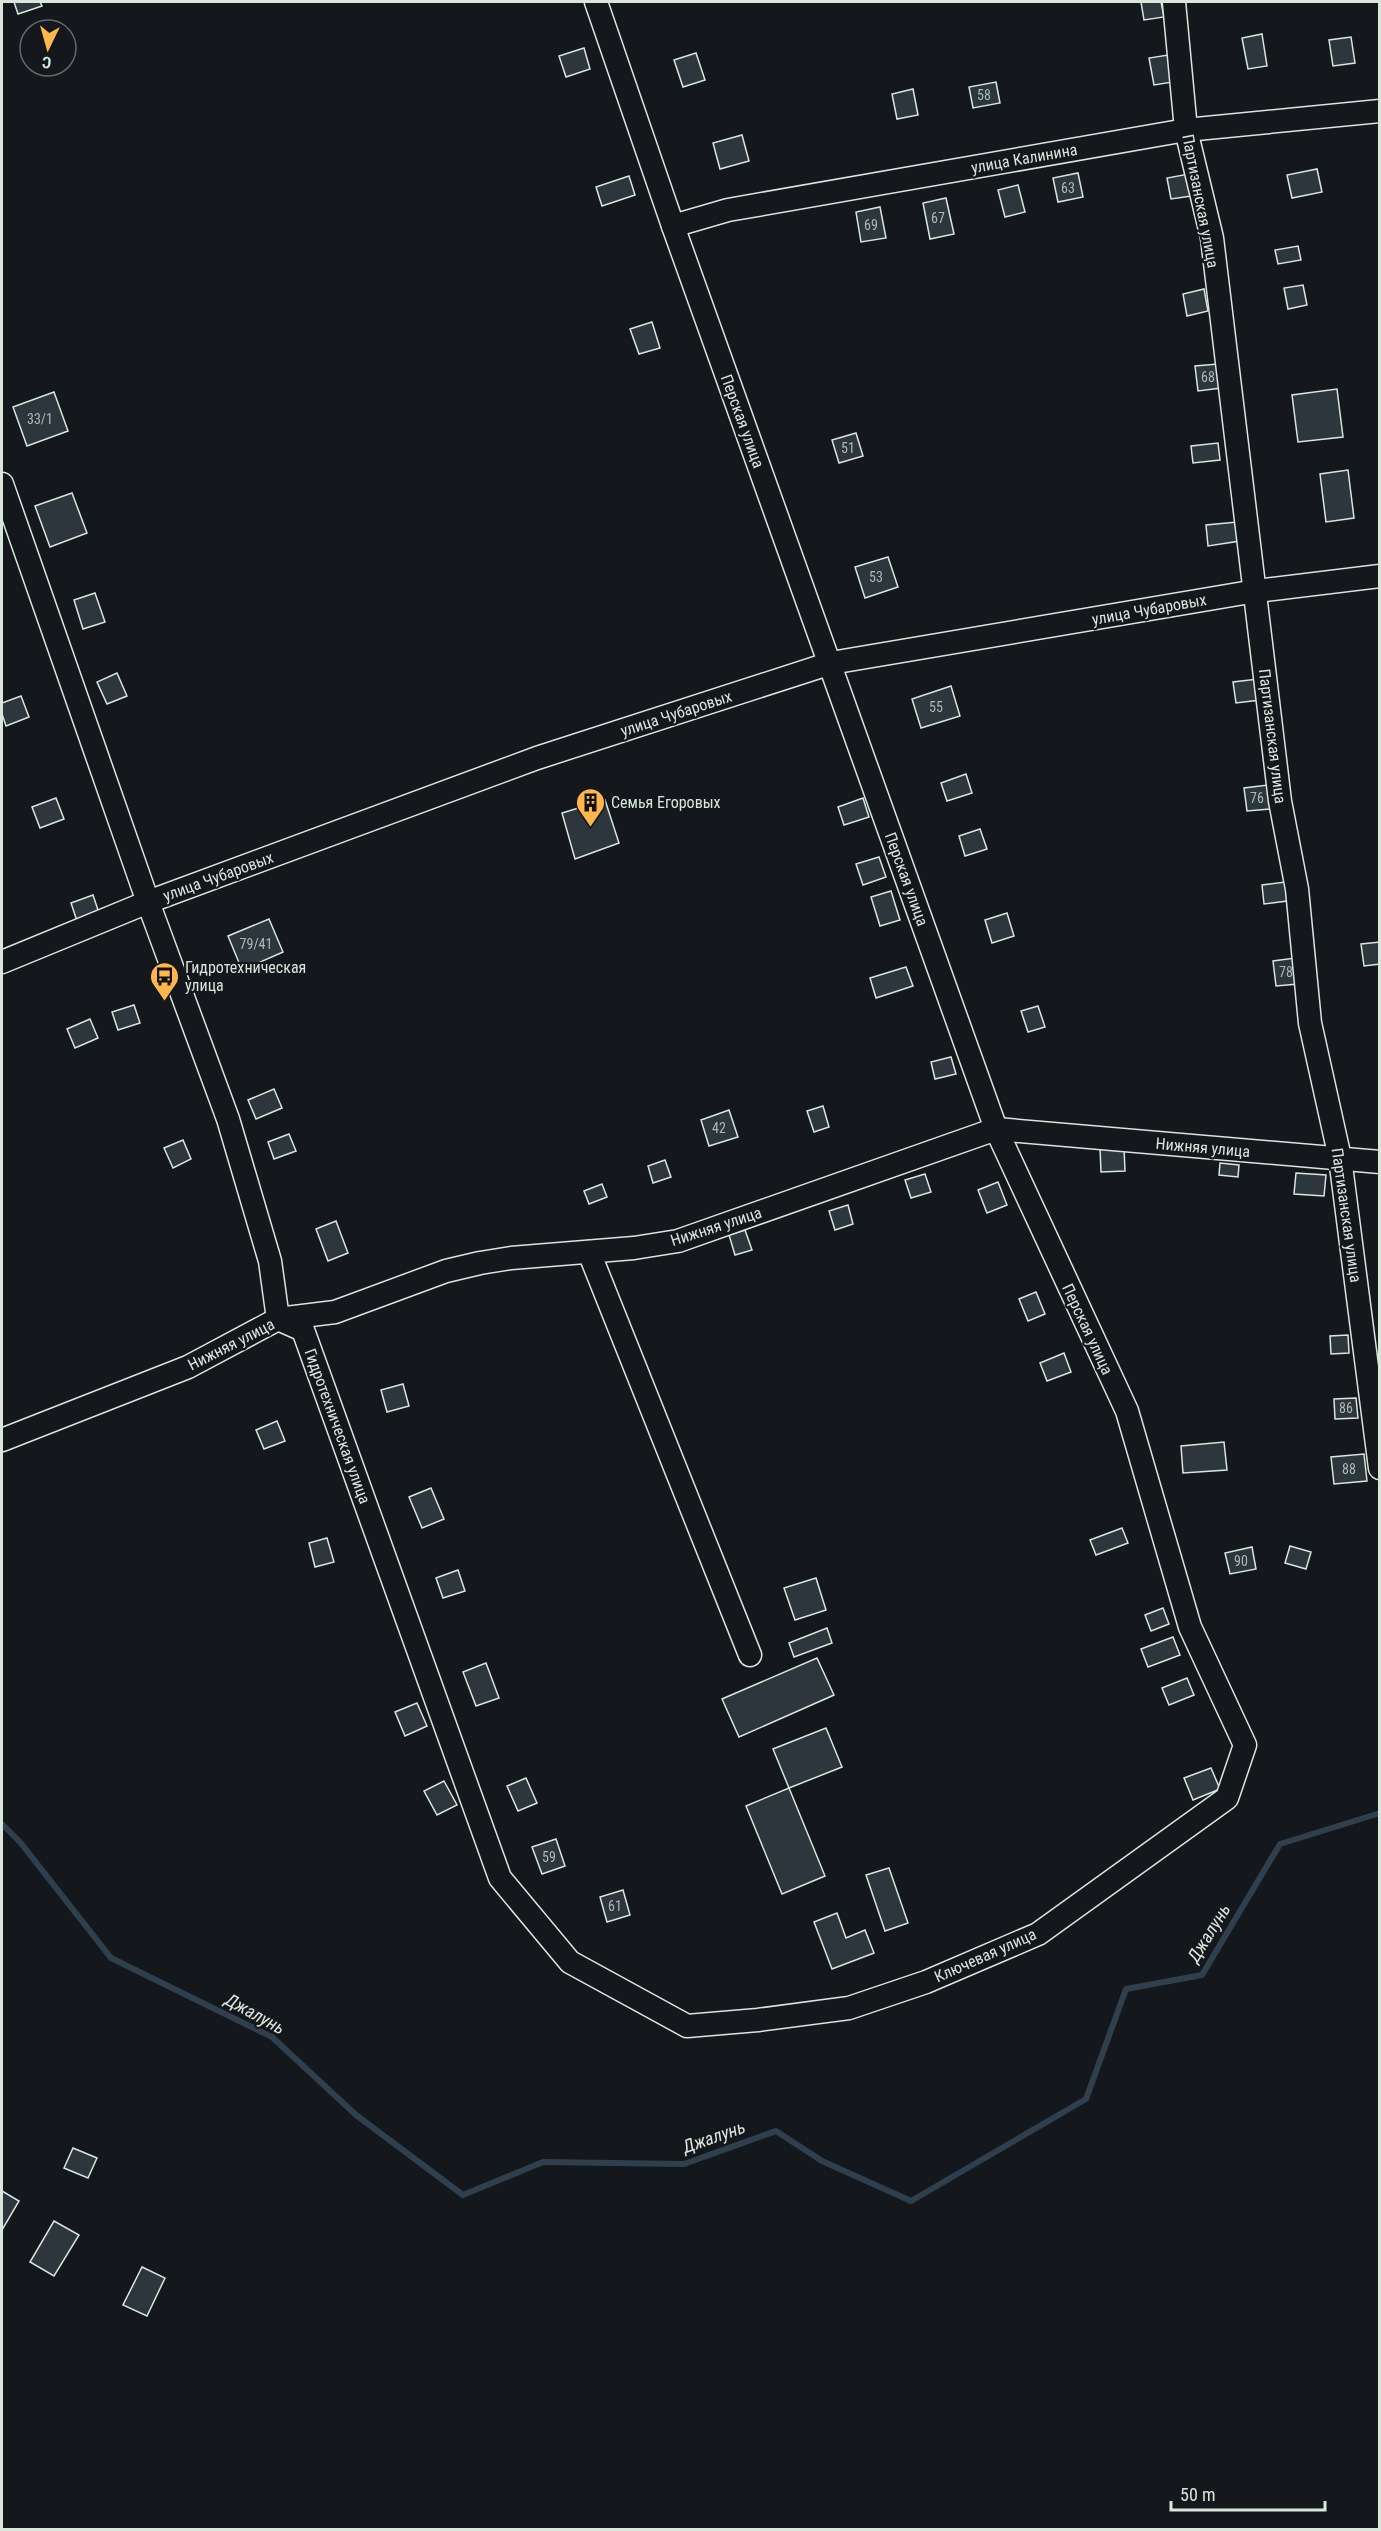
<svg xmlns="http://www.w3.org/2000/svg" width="1381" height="2531" font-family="'Roboto Condensed',sans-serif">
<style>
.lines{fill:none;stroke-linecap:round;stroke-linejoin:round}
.stream{stroke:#2f3f4d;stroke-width:6}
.building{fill:#2c363c;stroke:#d8e6dc;stroke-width:1.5}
.minor-casing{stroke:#d8e6dc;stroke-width:25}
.minor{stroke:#14181c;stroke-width:22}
.labels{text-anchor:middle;stroke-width:4.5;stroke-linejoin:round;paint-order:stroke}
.number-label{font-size:14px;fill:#adbab4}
.street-label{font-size:16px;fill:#d8e6dc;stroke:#14181c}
.poi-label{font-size:16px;fill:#d8e6dc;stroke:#14181c;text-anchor:start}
.water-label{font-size:18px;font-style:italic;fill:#d8e6dc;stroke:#14181c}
</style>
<rect width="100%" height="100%" fill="#14181c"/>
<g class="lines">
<polyline class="stream" points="2,1824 20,1842 111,1958 272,2037 356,2115 463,2195 543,2162 684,2164 776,2131 822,2161 911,2201 1086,2099 1126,1989 1202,1975 1280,1844 1380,1813"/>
</g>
<g class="building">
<polygon points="14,2 40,2 42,6 18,14"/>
<polygon points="1141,2 1161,2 1164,17 1144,20"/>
<polygon points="1262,34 1267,66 1248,69 1242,38"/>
<polygon points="1351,37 1355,63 1333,66 1329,40"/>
<polygon points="584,48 590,69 566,77 559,56"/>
<polygon points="696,53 705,80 683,87 674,60"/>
<polygon points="1168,55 1173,82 1154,85 1149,58"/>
<polygon points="996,82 1000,103 973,108 969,87"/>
<polygon points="913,89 918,115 897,119 892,94"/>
<polygon points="742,135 749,161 720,169 713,143"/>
<polygon points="1317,169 1322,192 1292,198 1287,175"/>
<polygon points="1078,173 1083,197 1058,202 1053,178"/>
<polygon points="1194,173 1198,195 1171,199 1167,178"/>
<polygon points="629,176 635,195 602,206 596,187"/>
<polygon points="1018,185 1025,212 1005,217 998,190"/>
<polygon points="946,198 954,234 930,239 923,203"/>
<polygon points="880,207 886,238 861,242 856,212"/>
<polygon points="1298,246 1301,260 1278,264 1275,250"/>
<polygon points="1303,285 1307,305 1288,309 1284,288"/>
<polygon points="1204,289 1208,311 1187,316 1183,294"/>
<polygon points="652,322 660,348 639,354 630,329"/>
<polygon points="1218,364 1221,388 1198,391 1195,366"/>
<polygon points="1337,389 1343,437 1298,442 1292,395"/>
<polygon points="54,392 68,431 27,446 13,407"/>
<polygon points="856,433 863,456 839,463 832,440"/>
<polygon points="1218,443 1220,460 1193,463 1191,446"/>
<polygon points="1348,470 1354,518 1326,522 1320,474"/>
<polygon points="72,493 87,533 50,547 35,506"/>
<polygon points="1237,522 1240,541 1208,546 1206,525"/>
<polygon points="888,557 898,587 865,598 855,567"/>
<polygon points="95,593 105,622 83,629 74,600"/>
<polygon points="117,673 127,696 107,704 97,682"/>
<polygon points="1258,679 1260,700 1236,703 1233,682"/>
<polygon points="951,686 960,716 921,728 912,699"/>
<polygon points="21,696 29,717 6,726 2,714 2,703"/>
<polygon points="966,774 972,793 947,801 941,783"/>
<polygon points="1268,785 1270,809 1247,811 1244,788"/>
<polygon points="56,798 64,819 40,828 32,807"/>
<polygon points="863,798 869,817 844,825 838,807"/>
<polygon points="605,800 619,843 575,859 562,813"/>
<polygon points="980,829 987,849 965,856 959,836"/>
<polygon points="879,857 886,877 863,885 856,864"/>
<polygon points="1285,882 1287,901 1264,904 1262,885"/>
<polygon points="891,891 900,920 880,926 871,897"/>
<polygon points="93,895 100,916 78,924 71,903"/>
<polygon points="1007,913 1014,936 992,943 985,920"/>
<polygon points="269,919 283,952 242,970 228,936"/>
<polygon points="1380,942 1380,964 1364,966 1361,944"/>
<polygon points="1295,958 1298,984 1276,986 1273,961"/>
<polygon points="906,967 913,986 876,998 870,978"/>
<polygon points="134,1005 140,1023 118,1030 112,1012"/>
<polygon points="1038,1006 1045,1027 1028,1032 1021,1011"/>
<polygon points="90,1019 98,1038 75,1048 67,1029"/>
<polygon points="951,1057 956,1074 935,1079 931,1062"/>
<polygon points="274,1089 282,1108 256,1119 248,1100"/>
<polygon points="823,1106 829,1127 814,1132 807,1111"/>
<polygon points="729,1110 738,1137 709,1146 701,1120"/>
<polygon points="289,1134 296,1151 274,1159 268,1142"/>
<polygon points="183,1140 191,1159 173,1168 164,1148"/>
<polygon points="1100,1148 1124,1148 1125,1171 1101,1172"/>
<polygon points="665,1160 671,1177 653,1183 648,1166"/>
<polygon points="1220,1163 1239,1165 1238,1177 1219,1175"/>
<polygon points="1296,1173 1326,1175 1324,1196 1294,1194"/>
<polygon points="925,1174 931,1192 911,1198 905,1180"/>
<polygon points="998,1182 1007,1205 987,1213 978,1190"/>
<polygon points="602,1184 607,1197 589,1204 584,1191"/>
<polygon points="848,1205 853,1224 835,1230 829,1211"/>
<polygon points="336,1221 348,1253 328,1261 316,1229"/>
<polygon points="745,1230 752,1250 735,1255 729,1235"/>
<polygon points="1036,1292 1045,1314 1028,1321 1019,1299"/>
<polygon points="1348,1335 1349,1353 1331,1354 1330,1336"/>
<polygon points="1064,1353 1071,1372 1047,1381 1040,1363"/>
<polygon points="403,1384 409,1406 387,1412 381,1390"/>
<polygon points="1356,1398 1358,1418 1335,1419 1334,1399"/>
<polygon points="277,1421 285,1441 264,1449 256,1430"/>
<polygon points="1224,1442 1227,1470 1183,1473 1181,1446"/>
<polygon points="1364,1454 1367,1481 1334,1484 1331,1457"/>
<polygon points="431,1488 444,1519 422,1528 409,1497"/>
<polygon points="1122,1528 1128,1543 1096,1555 1090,1540"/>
<polygon points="327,1538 334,1562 315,1567 309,1543"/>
<polygon points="1290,1546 1311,1552 1306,1569 1285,1563"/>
<polygon points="1252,1547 1256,1569 1230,1574 1225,1553"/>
<polygon points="458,1570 465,1591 443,1598 436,1578"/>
<polygon points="816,1578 826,1610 795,1620 784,1588"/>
<polygon points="1163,1608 1169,1624 1151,1631 1145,1615"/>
<polygon points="827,1628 832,1643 794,1657 789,1643"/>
<polygon points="1173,1637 1180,1655 1148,1667 1141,1649"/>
<polygon points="817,1658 834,1695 739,1737 722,1699"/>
<polygon points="486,1663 499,1698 476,1706 463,1672"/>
<polygon points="1187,1678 1194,1695 1169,1705 1162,1688"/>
<polygon points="417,1703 427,1726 405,1736 395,1712"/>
<polygon points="826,1728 842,1767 789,1788 773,1749"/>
<polygon points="1211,1768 1220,1789 1193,1800 1184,1778"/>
<polygon points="526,1778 537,1803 518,1811 507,1786"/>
<polygon points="444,1781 457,1805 437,1815 424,1791"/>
<polygon points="789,1788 825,1876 782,1894 746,1806"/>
<polygon points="556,1839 565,1866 542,1874 532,1847"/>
<polygon points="889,1868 908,1923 885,1931 866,1875"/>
<polygon points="623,1890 630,1915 607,1922 600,1897"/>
<polygon points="837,1913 846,1938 865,1930 874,1953 832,1969 814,1922"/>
<polygon points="73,2148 97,2158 88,2178 64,2168"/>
<polygon points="2,2191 19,2201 2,2230"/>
<polygon points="54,2221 79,2235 54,2276 30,2262"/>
<polygon points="142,2267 165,2278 147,2316 123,2305"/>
</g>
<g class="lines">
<defs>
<g id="minor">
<polyline points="1174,2 1186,130 1212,238 1280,801 1297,889 1310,1023 1340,1158 1380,1468"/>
<polyline points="673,226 728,210 1186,130 1380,111"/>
<polyline points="2,484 148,902 228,1119 270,1261 278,1319"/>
<polyline points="2,962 148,902 537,758 831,663 1256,591 1380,576"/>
<polyline points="589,1252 750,1655"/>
<polyline points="278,1319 303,1330 500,1878 570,1962 687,2026 758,2020 849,2008 926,1982 1038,1934 1227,1798 1245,1745 1190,1627 1127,1411 996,1129 673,226 596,2"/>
<polyline points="2,1440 188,1367 278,1319 335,1312 446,1271 480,1263 511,1258 634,1248 678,1241 996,1129 1380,1162"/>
</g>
</defs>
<use href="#minor" class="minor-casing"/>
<use href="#minor" class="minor"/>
</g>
<defs>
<symbol id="building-pin" viewBox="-11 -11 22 30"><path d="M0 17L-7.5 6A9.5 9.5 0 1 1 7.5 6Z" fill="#ffb74d" stroke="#14181c"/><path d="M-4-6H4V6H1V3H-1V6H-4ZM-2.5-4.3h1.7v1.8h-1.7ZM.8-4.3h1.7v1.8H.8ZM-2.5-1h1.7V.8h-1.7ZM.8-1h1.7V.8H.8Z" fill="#111"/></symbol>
<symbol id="bus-pin" viewBox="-11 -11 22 30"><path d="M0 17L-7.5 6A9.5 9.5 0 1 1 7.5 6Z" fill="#ffb74d" stroke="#14181c"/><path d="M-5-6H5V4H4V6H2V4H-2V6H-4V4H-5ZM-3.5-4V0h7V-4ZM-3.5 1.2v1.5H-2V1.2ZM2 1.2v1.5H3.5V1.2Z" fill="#111"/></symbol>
</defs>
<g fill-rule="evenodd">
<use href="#building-pin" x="574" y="786" width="33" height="45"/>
<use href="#bus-pin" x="148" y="960" width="33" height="45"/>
</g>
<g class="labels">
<g class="number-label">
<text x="984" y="100">58</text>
<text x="1068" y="193">63</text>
<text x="938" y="223">67</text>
<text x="871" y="230">69</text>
<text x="1208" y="382">68</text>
<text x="40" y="424">33/1</text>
<text x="848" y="453">51</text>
<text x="876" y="582">53</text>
<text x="936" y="712">55</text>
<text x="1257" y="803">76</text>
<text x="256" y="949">79/41</text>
<text x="1286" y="977">78</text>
<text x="719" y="1133">42</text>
<text x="1346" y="1413">86</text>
<text x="1349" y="1474">88</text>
<text x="1241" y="1566">90</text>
<text x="549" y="1862">59</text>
<text x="615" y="1911">61</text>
</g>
<g class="street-label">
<text transform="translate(1024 158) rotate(-10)" y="6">улица Калинина</text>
<text transform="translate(1201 201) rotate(79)" y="6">Партизанская улица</text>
<text transform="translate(743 421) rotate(70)" y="6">Перская улица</text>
<text transform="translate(1149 609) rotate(-10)" y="6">улица Чубаровых</text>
<text transform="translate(676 713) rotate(-18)" y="6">улица Чубаровых</text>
<text transform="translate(1273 736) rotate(83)" y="6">Партизанская улица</text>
<text transform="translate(218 876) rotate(-20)" y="6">улица Чубаровых</text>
<text transform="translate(907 879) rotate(70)" y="6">Перская улица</text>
<text transform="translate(1203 1147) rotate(5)" y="6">Нижняя улица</text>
<text transform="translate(1347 1215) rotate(82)" y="6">Партизанская улица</text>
<text transform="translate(716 1226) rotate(-18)" y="6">Нижняя улица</text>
<text transform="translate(1088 1329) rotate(65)" y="6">Перская улица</text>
<text transform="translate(231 1344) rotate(-27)" y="6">Нижняя улица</text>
<text transform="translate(338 1426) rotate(70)" y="6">Гидротехническая улица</text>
<text transform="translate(985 1955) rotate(-24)" y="6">Ключевая улица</text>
</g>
<g class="poi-label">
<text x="611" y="808">Семья Егоровых</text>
<text x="185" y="973">Гидротехническая<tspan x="185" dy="18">улица</tspan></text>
</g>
<g class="water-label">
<text transform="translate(1209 1933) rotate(-58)" y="6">Джалунь</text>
<text transform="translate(255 2014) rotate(29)" y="6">Джалунь</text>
<text transform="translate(714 2137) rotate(-19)" y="6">Джалунь</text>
</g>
</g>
<rect width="1381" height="2531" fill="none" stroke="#d8e6dc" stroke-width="6"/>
<g transform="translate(48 48) rotate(185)"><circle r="28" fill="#14181c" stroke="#626a69" stroke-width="1.5"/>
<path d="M0-4.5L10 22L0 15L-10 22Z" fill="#ffb74d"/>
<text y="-9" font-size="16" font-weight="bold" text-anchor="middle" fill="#d8e6dc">С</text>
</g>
<path d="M1171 2501v9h154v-9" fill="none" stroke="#d8e6dc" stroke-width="3"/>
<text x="1180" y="2501" font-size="18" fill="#d8e6dc" stroke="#14181c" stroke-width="4.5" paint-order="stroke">50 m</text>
</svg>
